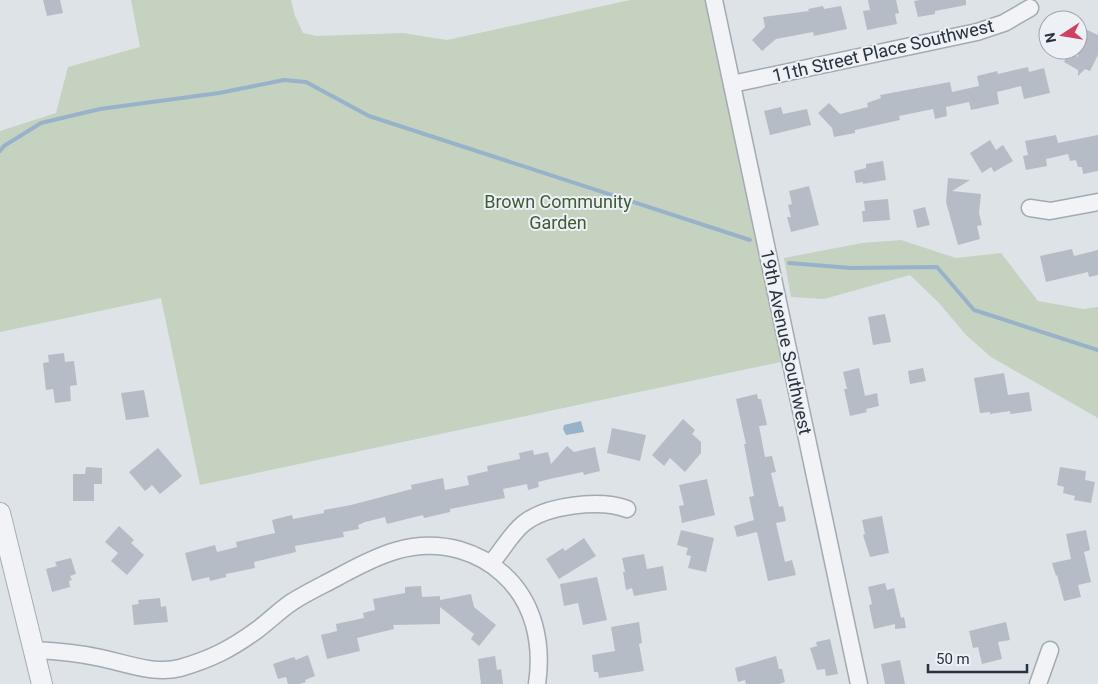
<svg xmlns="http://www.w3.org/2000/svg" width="1098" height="684" font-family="Roboto,sans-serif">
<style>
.green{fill:#c5d2bf}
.water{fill:#98b3c9}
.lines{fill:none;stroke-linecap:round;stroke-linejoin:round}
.stream{stroke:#98b3c9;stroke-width:4}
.building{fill:#b5bcc5}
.minor-casing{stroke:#a3aab2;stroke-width:19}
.tertiary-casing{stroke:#a3aab2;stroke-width:22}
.minor{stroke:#f1f3f6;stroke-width:16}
.tertiary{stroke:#f1f3f6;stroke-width:20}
.labels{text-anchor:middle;stroke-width:4;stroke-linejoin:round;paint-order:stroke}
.street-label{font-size:18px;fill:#27323f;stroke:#edf1f5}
.park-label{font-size:18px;fill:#3e5b34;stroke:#edf1f5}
</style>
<rect width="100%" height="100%" fill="#dee3e8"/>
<g class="green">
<polygon points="131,0 291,0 295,16 303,33 317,36 403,33 447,40 630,0 714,0 790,360 200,485 161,298 0,332 0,131 56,113 68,67 140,47"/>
<polygon points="901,240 956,258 1001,253 1038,301 1083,309 1098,307 1098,418 991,357 966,335 939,303 910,275 824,299 791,297 784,258 862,243"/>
</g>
<polygon class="water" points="581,421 584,432 566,435 563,429 564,425"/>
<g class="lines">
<g class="stream">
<polyline points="0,151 4,146 41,123 100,109 219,93 284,80 306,82 369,116 750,240"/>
<polyline points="789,263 851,268 937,267 974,310 1098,350"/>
</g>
</g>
<g class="building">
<polygon points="43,0 60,0 63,13 47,16"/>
<polygon points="868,0 896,0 899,13 895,14 897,24 867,30 863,11 870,10"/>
<polygon points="920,0 966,0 966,5 935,11 935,14 918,17 914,1"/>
<polygon points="823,6 824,9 841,6 847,29 814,36 813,32 776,39 762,51 752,40 765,27 763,17 809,11 808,9"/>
<polygon points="1083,28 1098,35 1098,55 1090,71 1085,69 1078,76 1078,70 1064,62 1069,52 1078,57 1078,38"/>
<polygon points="1028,67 1029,72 1044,68 1050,93 1024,99 1021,86 997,92 999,104 971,110 969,102 946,107 947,116 935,119 933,109 899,116 900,120 855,130 855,133 834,137 832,128 818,113 829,103 840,114 868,107 867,103 881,98 880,95 950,82 952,92 979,86 977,76 997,71 998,74"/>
<polygon points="781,107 783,114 807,109 811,125 770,135 764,111"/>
<polygon points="1056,135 1058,143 1098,135 1098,171 1083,174 1082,167 1078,167 1076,160 1070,161 1068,154 1046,159 1047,166 1026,170 1023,156 1028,155 1025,141"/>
<polygon points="990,140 996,150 1003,145 1013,161 994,172 991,167 982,173 970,153"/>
<polygon points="883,161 886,180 863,184 863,182 856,183 854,171 866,168 866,164"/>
<polygon points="948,178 970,180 952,191 981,194 979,213 982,225 977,226 980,239 958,245 946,202"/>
<polygon points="809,186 819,225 791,232 787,217 791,217 788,205 792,204 789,191"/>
<polygon points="888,199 890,220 863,222 862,211 865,211 864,201"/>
<polygon points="925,207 930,225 917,228 913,210"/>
<polygon points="1072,249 1074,256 1098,250 1098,275 1089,277 1088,272 1046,282 1040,256"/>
<polygon points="885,314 891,342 873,345 868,317"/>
<polygon points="64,353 65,362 74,361 77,385 70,386 71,401 55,403 53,389 46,390 43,363 49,362 48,355"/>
<polygon points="859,368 865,396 877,393 879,406 866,409 867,412 850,416 844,389 847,389 843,372"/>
<polygon points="923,368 926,381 910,384 908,371"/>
<polygon points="1004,373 1008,395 1029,392 1032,411 1010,414 1010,411 990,414 990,412 980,413 974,378"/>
<polygon points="144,390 149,417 126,420 121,393"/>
<polygon points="757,394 758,399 761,399 767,425 759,426 765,457 772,456 776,472 771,473 779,507 783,506 786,521 776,523 785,562 792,560 796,575 768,581 757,532 737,537 734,526 754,520 749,497 754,496 744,444 746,444 736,399"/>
<polygon points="683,419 695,430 692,434 701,442 701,453 685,472 670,458 664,466 652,455"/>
<polygon points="612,428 646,435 640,461 607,453"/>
<polygon points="567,446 574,452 595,447 600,471 584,475 583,472 554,478 538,482 539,487 528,490 527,484 503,489 505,498 450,509 450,512 424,518 423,515 387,524 385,517 365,522 358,525 359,529 343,532 344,537 295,546 296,552 254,562 255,568 226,574 226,577 210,581 209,577 192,581 185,553 215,545 217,552 237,547 236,542 275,533 272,520 292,515 293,519 324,513 324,510 351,505 412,489 411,485 443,478 445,490 469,485 467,476 488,471 487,466 520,459 519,453 533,450 534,455 548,452 551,464"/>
<polygon points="158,448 182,476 160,494 152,485 145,491 129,472"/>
<polygon points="86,467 102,468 102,484 94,484 94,501 73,501 73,474 85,474"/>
<polygon points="1060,467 1086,471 1085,480 1095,482 1091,503 1074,500 1075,496 1063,493 1064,487 1057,485"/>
<polygon points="707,479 715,515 682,523 679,506 684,505 679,485"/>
<polygon points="882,516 889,553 870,557 863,535 865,534 862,520"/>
<polygon points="119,526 134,540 131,543 144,555 127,575 111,561 118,553 105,542"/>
<polygon points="681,530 714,538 706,572 688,568 691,556 686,555 688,548 677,545"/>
<polygon points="1086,530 1090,550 1084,552 1091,582 1078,585 1081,597 1064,601 1057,575 1056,576 1052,563 1071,559 1066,534"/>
<polygon points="584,538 596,556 559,579 546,559 563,548 565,551"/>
<polygon points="644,554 647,569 663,566 667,590 634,596 632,588 626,590 623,572 625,572 622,558"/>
<polygon points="71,558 76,574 70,576 72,580 69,581 70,587 52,592 46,569 57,566 55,562"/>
<polygon points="597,577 607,620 583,625 578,603 564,606 560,584"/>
<polygon points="885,583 887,590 894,588 901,618 904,617 906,628 895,629 895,624 874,629 869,605 872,604 868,587"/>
<polygon points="421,586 422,597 440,596 440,600 471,594 474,607 496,625 479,646 471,639 474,634 440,607 440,624 393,625 394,629 357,638 360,651 327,659 321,635 337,631 336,624 364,618 363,613 375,610 373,599 405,593 405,587"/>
<polygon points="160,598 161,607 166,606 168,622 134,625 132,605 139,604 138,600"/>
<polygon points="639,622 642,643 639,644 644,671 599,678 598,672 594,672 592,655 615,651 611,627"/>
<polygon points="1006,622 1010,640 998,642 1002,659 982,664 978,647 973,648 969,631"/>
<polygon points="830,639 838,674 826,676 825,669 817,670 810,648 817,646 816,642"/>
<polygon points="308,655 315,676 305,680 306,682 299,684 288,684 286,677 278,679 273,664 294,657 296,660"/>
<polygon points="495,656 497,670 501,669 503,684 481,684 478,659"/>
<polygon points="776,656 779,669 782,669 785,682 779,684 746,684 745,680 738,682 735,668"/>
<polygon points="900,660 905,684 885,684 881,664"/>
</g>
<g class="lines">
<defs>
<g id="minor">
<polyline points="714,0 859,684"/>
<polyline points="732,84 977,32 1004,23 1030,8"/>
<polyline points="1030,208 1050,211 1098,202"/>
<path d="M491,563c11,-12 19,-28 32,-39 23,-19 76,-25 104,-15"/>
<path d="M34,650c23,1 45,3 67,8 24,5 54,17 79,10 31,-9 51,-19 77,-38 12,-9 23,-20 35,-28 14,-9 29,-16 44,-24 40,-22 77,-41 124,-28 17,5 30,12 43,24 31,28 40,69 34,110"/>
<polyline points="1038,684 1050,650"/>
</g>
<polyline id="tertiary" points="0,513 42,684"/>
</defs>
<use href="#minor" class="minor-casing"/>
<use href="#tertiary" class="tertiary-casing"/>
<use href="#minor" class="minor"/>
<use href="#tertiary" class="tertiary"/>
</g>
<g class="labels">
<g class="street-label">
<text transform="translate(883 51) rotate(-13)" y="6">11th Street Place Southwest</text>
<text transform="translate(786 342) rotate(78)" y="6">19th Avenue Southwest</text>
</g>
<g class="park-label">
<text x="558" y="208">Brown Community<tspan x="558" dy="21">Garden</tspan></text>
</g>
</g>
<g transform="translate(1063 35) rotate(258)"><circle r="24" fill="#edf1f5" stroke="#9ea5ac"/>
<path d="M0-4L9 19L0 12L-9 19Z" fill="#cf4161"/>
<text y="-8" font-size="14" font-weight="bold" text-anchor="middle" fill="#27323f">N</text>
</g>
<path d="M928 664v8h99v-8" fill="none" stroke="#27323f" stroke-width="2.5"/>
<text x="936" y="664" font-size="15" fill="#27323f" stroke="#edf1f5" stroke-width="4" paint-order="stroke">50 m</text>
</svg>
